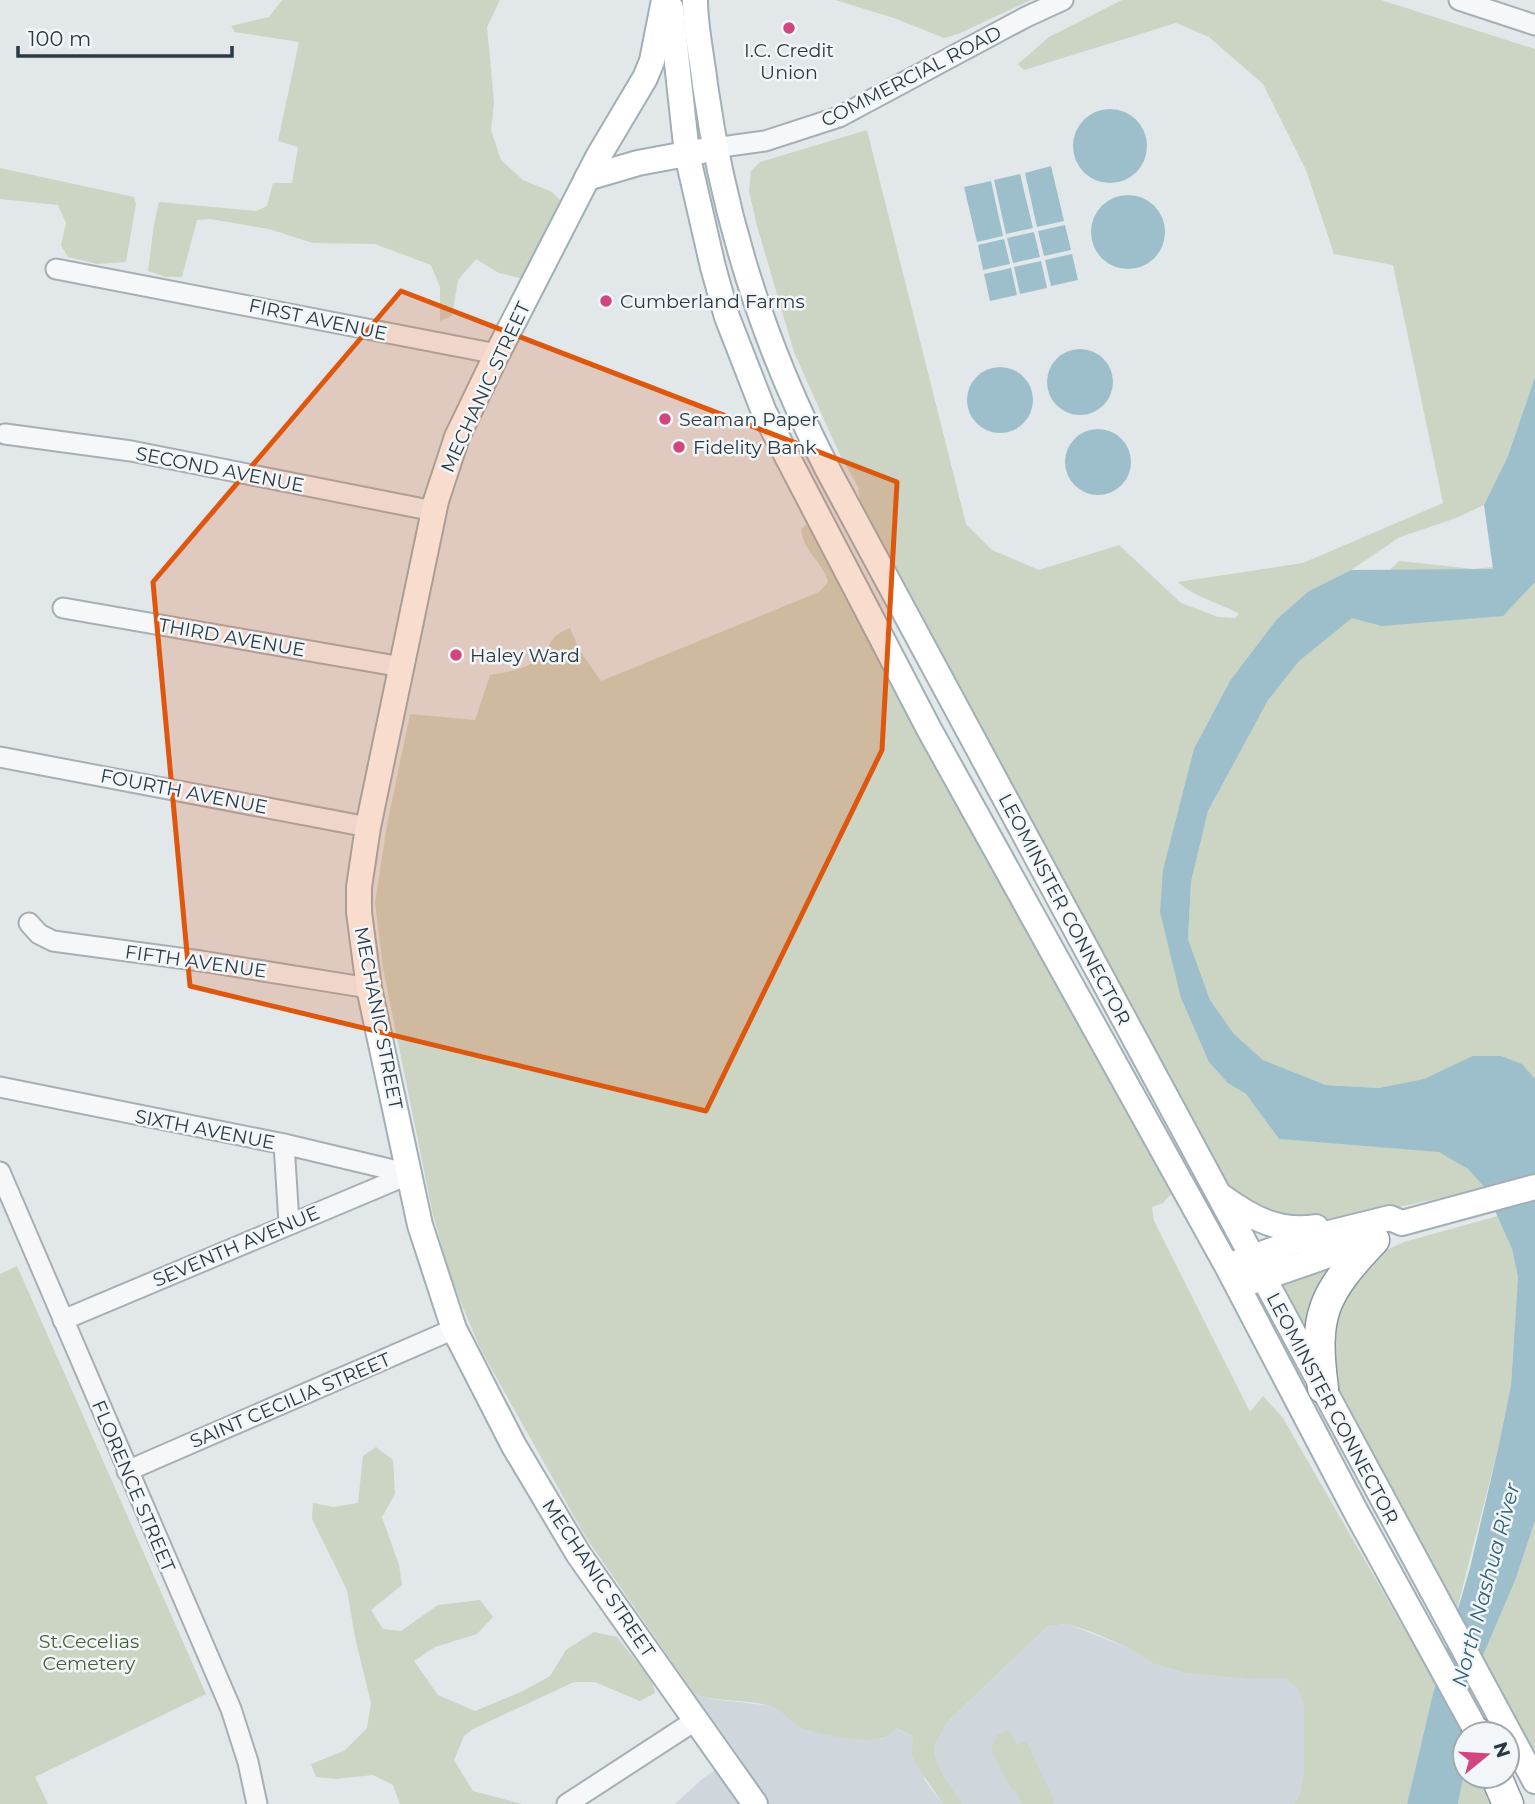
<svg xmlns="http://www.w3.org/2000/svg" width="1535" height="1804" font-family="Montserrat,sans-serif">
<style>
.built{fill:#d0d7dc}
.green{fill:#ccd4c3}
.water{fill:#9dbfcb}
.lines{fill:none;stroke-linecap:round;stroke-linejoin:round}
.minor-casing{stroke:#a7afb5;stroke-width:23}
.major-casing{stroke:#a1afb6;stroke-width:28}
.highway-casing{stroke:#8999a1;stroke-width:33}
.minor{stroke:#f5f7f9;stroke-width:19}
.major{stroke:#fff;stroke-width:24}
.highway{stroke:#fff;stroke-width:30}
.marked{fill:#de570f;fill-opacity:0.2;stroke:#de570f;stroke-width:5;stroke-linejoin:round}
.poi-dot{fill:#d0477f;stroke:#f2f6f8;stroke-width:2.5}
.labels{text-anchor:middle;stroke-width:5;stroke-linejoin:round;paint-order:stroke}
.poi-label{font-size:19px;fill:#2a3943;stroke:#f2f6f8;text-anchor:start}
.street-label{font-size:19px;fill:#2a3943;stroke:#f2f6f8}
.park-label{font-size:19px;fill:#495f37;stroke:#f2f6f8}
.water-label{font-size:21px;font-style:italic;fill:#336377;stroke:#f2f6f8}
</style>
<rect width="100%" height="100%" fill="#e2e7ea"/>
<g class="built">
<polygon points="1067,1624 1129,1648 1154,1664 1185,1673 1246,1679 1285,1678 1298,1689 1304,1707 1304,1774 1299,1797 1293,1804 963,1804 943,1775 934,1754 936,1743 948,1721 1048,1626"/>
<polygon points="695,1695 711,1699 774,1706 830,1735 881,1739 889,1736 895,1728 913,1736 913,1743 925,1781 943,1804 675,1804 701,1780 737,1754"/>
</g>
<g class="green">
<polygon points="282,0 500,0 487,27 494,102 491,130 501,160 523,180 552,192 560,200 529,271 520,278 499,273 476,259 458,280 452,316 440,321 440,287 431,265 375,244 313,243 269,229 210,219 197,220 182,277 166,277 148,271 154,224 159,202 256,211 267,206 273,183 292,183 298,147 278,141 299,42 235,32 231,26 269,17"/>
<polygon points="835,0 1031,0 958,34 944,38 894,18"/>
<path d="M1122,0h259l154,49v328l-27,79 -24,49 -28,13 -56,19 -49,33 -42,21 -146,279 65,213 18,11 33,45 160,12 29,18 17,19c-44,9 -176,44 -212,29 -20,-9 -37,-23 -50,-40l-357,-661 -6,-14 -2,-15 -19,-34 -45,-101 -37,-126 -8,-35 2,-20 9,-9 107,-32 99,394 26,26 47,20 80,-25 62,58 37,14 17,1 4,-4c-20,-12 -44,-16 -61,-32l125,-19 140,-60 -50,-238 -59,-11 -28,-84 -43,-86 -54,-47 -33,-14 -152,47 -6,-6 31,-27z"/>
<polygon points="0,168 134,197 136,204 126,262 97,264 68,257 61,245 66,223 58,205 0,199"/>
<path d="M812,519l343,636 17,38 -9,10 -11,4 2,14 96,191 13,-16 20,22 153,266 -29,120h-114l6,-7 5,-23v-67l-6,-18 -13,-11 -39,1 -61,-6 -31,-9 -25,-16 -37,-16 -25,-8 -19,2 -100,95 -12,22 -2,11 9,21 20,29h-20l-26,-38 -5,-13 1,-17 -17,-8c-4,5 -7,9 -13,10 -18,5 -64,-3 -81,-10 -12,-4 -19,-19 -31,-22 -25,-7 -51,-4 -76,-11l-110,-159 -105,-188 -29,-69 -18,-64 -50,-247 -8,-66 12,-77 23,-111 65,6 15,-45c14,-2 37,-6 48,-16 16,-15 8,-21 32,-31l10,23 21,30 218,-89 9,-10c-5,-21 -24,-28 -27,-53z"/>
<polygon points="1535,531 1535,1119 1391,1086 1379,1088 1326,1085 1263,1060 1234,1034 1210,1000 1188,939 1191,882 1208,811 1243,745 1254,702 1399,561 1474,569 1502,566"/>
<polygon points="1498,1216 1512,1249 1518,1277 1511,1385 1498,1449 1456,1613 1339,1388 1331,1361 1331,1330 1354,1275 1380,1253 1404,1242"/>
<polygon points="1346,1256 1308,1337 1280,1285 1283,1280"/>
<polygon points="17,1266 206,1694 35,1777 48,1804 0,1804 0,1274"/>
<polygon points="376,1447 393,1460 395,1494 382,1517 399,1565 402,1585 371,1610 383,1629 401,1631 438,1605 480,1600 493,1617 477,1634 435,1647 414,1661 438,1695 475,1711 523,1691 550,1676 566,1650 594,1632 617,1637 652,1681 655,1693 640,1701 595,1682 574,1682 473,1729 464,1736 454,1760 473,1791 522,1804 400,1804 393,1785 373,1775 336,1779 316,1777 311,1764 344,1751 367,1728 371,1703 355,1637 347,1590 312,1519 313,1503 333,1507 358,1503 363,1456"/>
<polygon points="1535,1521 1535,1757 1480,1659 1516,1578"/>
<polygon points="1009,1729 1017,1745 1026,1741 1055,1802 1053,1804 1022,1804 1014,1790 1012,1791 991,1749 997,1735"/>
<polygon points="1465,1761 1465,1776 1483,1776 1494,1804 1458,1804"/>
</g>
<g class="water">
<circle cx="1110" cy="146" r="37"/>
<polygon points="1051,166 1064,221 1037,227 1025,173"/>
<polygon points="1020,174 1033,228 1006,234 994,180"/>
<polygon points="991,181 1003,236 977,242 964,187"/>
<circle cx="1128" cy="232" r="37"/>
<polygon points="1065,225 1071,250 1044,256 1038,231"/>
<polygon points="1034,232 1040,257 1013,263 1007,238"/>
<polygon points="1004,239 1010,264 983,270 978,245"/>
<polygon points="1072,254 1078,280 1051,286 1045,260"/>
<polygon points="1041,261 1047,288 1020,294 1014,267"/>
<polygon points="1011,268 1017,295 990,301 984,274"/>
<circle cx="1080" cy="382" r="33"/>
<circle cx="1000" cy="400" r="33"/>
<polygon points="1535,377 1535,582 1503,616 1382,626 1352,618 1299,661 1268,700 1208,811 1191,882 1188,939 1210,1000 1234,1034 1263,1060 1326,1085 1379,1088 1424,1079 1473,1056 1501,1056 1522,1064 1535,1079 1535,1521 1516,1578 1472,1681 1467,1734 1465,1734 1465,1767 1458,1804 1407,1804 1433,1694 1470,1568 1498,1449 1511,1385 1518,1277 1512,1249 1485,1188 1468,1169 1439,1152 1279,1139 1246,1094 1228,1083 1209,1062 1181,998 1160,912 1163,870 1194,749 1230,681 1277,619 1309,591 1351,570 1493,569 1484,505 1508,456"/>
<circle cx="1098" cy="462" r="33"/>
</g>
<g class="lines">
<defs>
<g id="minor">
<polyline points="1459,0 1535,25"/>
<polyline points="714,148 765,141 839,117 1026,17 1063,0"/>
<polyline points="56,269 497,354"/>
<polyline points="5,434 131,451 434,511"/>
<polyline points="63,608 402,667"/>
<polyline points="0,757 368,827"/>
<polyline points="29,923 39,934 53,941 201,961 369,988"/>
<polyline points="0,1087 284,1144 410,1174"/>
<polyline points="284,1144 289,1223"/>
<polyline points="0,1172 231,1709 248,1762 257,1804"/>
<polyline points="63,1320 410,1174"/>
<polyline points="127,1471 454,1329"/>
<polyline points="567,1804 696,1720"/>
</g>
<g id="major">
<polyline points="664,0 652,61 645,78 598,157 497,354 457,437 436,501 368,827 359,887 359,912 369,988 420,1225 454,1329 514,1446 579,1555 755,1804"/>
<path d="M695,0c0,28 7,57 10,85 19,136 59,262 123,385l707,1311"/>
<polyline points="671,8 687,154 713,267 727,317 764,412 929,729 1227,1266 1356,1512 1478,1734"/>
<polyline points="587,178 638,163 702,151"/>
<path d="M1221,1196c30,22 58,37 95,31"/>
<polyline points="1236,1263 1297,1241 1390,1218 1402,1223 1535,1187"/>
<polyline points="1248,1283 1376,1239"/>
</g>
<g id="highway">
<path d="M1323,1388c-10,-74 0,-94 51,-148"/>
<polyline points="1477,1733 1478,1734"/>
<polyline points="1496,1776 1508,1804"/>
</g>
</defs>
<use href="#minor" class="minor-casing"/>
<use href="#major" class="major-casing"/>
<use href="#highway" class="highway-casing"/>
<use href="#minor" class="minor"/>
<use href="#major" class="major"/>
<use href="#highway" class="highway"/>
</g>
<path class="marked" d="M401,291l496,191 -15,268 -176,361 -516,-125 -37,-404z"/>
<g class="poi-dot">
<circle cx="789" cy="28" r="7"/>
<circle cx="606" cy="301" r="7"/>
<circle cx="665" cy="419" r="7"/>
<circle cx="679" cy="447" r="7"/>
<circle cx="456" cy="655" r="7"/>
</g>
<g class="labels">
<g class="poi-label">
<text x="789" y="57" text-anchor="middle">I.C. Credit<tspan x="789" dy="22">Union</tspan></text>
<text x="620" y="308">Cumberland Farms</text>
<text x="679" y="426">Seaman Paper</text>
<text x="693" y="454">Fidelity Bank</text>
<text x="470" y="662">Haley Ward</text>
</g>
<g class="street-label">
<text transform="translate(911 76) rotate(-27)" y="7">COMMERCIAL ROAD</text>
<text transform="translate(318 319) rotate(12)" y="7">FIRST AVENUE</text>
<text transform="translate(485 387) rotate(-65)" y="7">MECHANIC STREET</text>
<text transform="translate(220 469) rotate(11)" y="7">SECOND AVENUE</text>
<text transform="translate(232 637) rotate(10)" y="7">THIRD AVENUE</text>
<text transform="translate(184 791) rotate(11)" y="7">FOURTH AVENUE</text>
<text transform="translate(1065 909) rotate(62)" y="7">LEOMINSTER CONNECTOR</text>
<text transform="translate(196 961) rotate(8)" y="7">FIFTH AVENUE</text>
<text transform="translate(379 1018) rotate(79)" y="7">MECHANIC STREET</text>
<text transform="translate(205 1129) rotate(11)" y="7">SIXTH AVENUE</text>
<text transform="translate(236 1246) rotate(-23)" y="7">SEVENTH AVENUE</text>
<text transform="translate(290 1400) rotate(-23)" y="7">SAINT CECILIA STREET</text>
<text transform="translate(1333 1408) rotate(62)" y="7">LEOMINSTER CONNECTOR</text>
<text transform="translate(134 1486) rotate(67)" y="7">FLORENCE STREET</text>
<text transform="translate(599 1578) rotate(56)" y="7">MECHANIC STREET</text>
</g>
<g class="park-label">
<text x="89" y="1648">St.Cecelias<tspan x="89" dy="22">Cemetery</tspan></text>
</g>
<g class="water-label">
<text transform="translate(1486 1585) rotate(-75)" y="7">North Nashua River</text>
</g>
</g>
<g transform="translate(1486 1755) rotate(72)"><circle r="33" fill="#f2f6f8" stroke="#a2aab0" stroke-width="2"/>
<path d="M0-5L12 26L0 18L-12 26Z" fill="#d0477f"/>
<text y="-10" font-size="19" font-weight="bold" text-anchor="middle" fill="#2a3943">N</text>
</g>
<path d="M18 46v10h214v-10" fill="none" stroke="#2a3943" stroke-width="3.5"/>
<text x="28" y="46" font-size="21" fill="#2a3943" stroke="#f2f6f8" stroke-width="5" paint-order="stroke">100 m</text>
</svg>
